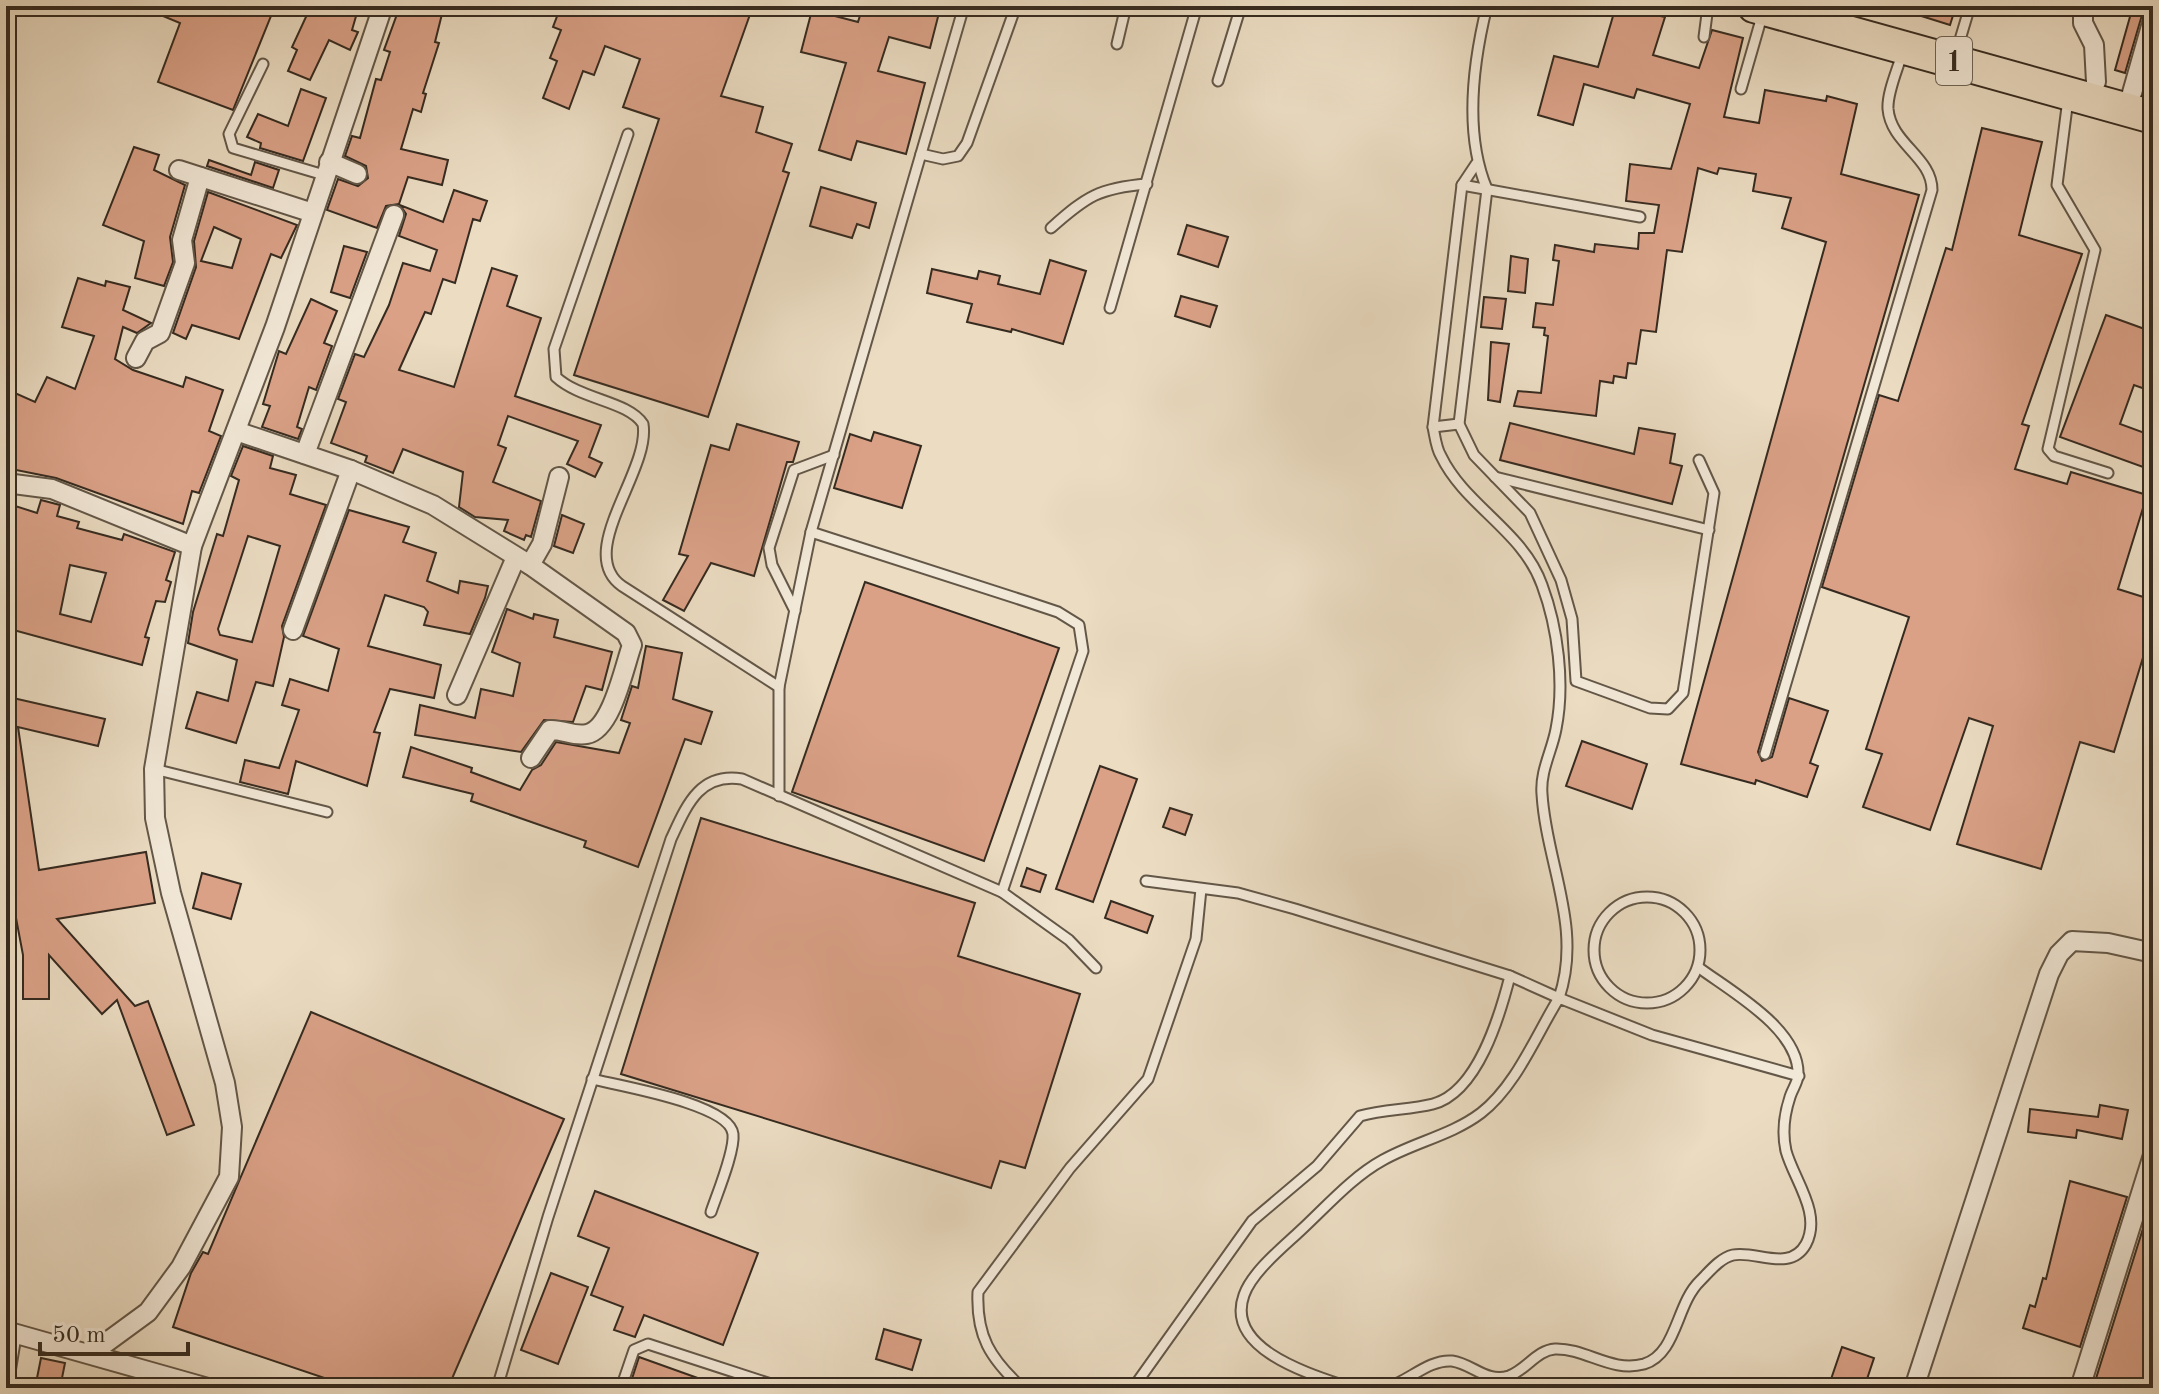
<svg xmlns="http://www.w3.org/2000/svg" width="2159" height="1394" font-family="'Old Standard TT',serif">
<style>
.building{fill:#daa187;stroke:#362b20;stroke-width:2;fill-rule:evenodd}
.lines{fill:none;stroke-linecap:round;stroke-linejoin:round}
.service-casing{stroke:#635748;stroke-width:13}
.minor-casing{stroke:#635748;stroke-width:22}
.trunk-casing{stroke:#362b20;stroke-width:36}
.service{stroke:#f2e8d7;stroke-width:9}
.minor{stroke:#f2e8d7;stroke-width:18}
.trunk{stroke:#ebdcc2;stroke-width:32}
.labels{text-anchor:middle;stroke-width:8;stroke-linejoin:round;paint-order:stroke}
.shield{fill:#f2e8d7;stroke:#6e6457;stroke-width:2}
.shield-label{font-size:28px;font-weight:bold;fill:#362b20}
</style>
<rect width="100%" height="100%" fill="#ebdcc2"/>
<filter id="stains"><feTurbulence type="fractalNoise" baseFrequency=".0025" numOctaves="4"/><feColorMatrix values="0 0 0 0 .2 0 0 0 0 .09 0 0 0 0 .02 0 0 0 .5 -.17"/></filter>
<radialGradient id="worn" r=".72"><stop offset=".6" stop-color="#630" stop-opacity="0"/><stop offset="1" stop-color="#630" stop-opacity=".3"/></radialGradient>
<g class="building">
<polygon points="139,6 275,6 233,110 158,82 180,23"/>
<polygon points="311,6 359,6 352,30 358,32 350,50 329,40 310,80 288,71 297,50 292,47"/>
<polygon points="400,6 444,6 435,42 439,43 423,93 426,94 421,112 413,109 401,149 448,160 442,185 408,177 399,204 386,206 377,228 327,210 338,179 358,186 368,178 366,166 345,156 352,136 360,138 376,79 381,80 390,52 384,50"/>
<polygon points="561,6 640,6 656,12 658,6 753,6 721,96 763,107 756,132 792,144 783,171 789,173 708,417 574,375 659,119 623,107 640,59 605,46 594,75 583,71 569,109 543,98 557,61 550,58 561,30 553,27"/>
<polygon points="863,6 940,9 930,48 889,37 878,71 925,83 906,154 857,141 851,160 819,150 846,63 801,52 812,10 858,22"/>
<polygon points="1616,6 1665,17 1653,55 1699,68 1712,30 1743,38 1724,117 1759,123 1765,90 1826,101 1827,96 1857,104 1841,174 1919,195 1758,752 1762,761 1772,757 1789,698 1828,711 1810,763 1818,766 1807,797 1756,780 1755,784 1681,764 1826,242 1782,228 1791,198 1753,191 1756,174 1719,168 1717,174 1698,168 1682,252 1667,250 1656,332 1641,330 1636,364 1628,363 1626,378 1614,376 1613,383 1600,381 1596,416 1514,406 1518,391 1541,393 1548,336 1544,335 1545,328 1533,327 1536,303 1553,305 1559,261 1553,260 1555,245 1594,252 1595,244 1638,249 1639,233 1654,233 1659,205 1626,201 1630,164 1671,169 1690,104 1637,89 1634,98 1584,84 1573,125 1538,115 1554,56 1598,67"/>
<polygon points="1902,6 1956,6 1950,25 1902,10"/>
<polygon points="2133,6 2153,7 2142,15 2125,73 2115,70"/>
<polygon points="301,89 326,98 303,161 260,148 261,143 247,137 258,114 288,126"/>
<polygon points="1982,128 2042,142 2019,235 2082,254 2022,424 2029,426 2015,469 2067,484 2071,472 2147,495 2118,589 2153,600 2153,625 2114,752 2080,742 2041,869 1957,844 1993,726 1969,718 1930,830 1863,807 1882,754 1866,749 1909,617 1822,587 1879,395 1898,401 1946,248 1952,250"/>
<polygon points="134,147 159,155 154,170 185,185 170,237 173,262 164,286 135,278 144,241 103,225"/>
<polygon points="209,160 251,175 255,162 279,170 273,188 207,166"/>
<polygon points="821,187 876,203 869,228 857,224 852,238 810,226"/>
<polygon points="454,190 487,201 480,221 473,219 455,283 443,279 431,314 425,312 399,370 454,387 492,268 517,276 507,306 541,318 515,396 601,425 589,457 602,463 595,477 567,464 578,441 508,416 498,445 506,448 493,482 541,501 531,537 526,535 524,540 504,531 508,520 475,517 459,507 463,472 403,449 393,473 365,462 367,456 331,443 346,402 338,399 355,354 364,357 389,305 403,263 430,271 437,250 399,236 406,214 400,205 443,222"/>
<path d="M208,192l89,33 -16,33 -10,-4 -32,85 -47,-14 -6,14 -13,-6 23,-66 -2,-26zM214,227l27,12 -9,29 -31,-7z"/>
<polygon points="1187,225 1228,237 1218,267 1178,254"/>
<polygon points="344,246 367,252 350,298 331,292"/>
<polygon points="1511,256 1528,259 1525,293 1508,291"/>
<polygon points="1050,260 1086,271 1063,344 1012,329 1011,332 967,322 972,304 927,293 932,269 977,279 979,271 1000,276 998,284 1040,294"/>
<polygon points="78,278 105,286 106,281 130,287 123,310 151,323 137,333 123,327 115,359 133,370 183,387 186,377 223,390 209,431 221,436 199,493 192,491 183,524 56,478 6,468 6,389 35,402 47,377 75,389 94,336 62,327"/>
<polygon points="1181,296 1217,306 1210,327 1175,316"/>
<polygon points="1484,297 1506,299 1502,329 1481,327"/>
<polygon points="311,299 337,311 324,343 332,346 316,390 309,387 297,427 302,429 298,439 262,427 270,406 263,404 279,351 286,354"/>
<polygon points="2106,315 2153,332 2153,368 2145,389 2134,385 2120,424 2153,436 2143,467 2060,437"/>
<polygon points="1491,342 1509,344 1500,402 1488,400"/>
<polygon points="1510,423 1634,454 1639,428 1675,434 1670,463 1682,466 1672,504 1500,460"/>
<polygon points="737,424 799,442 793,462 787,462 754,576 711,563 684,611 663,600 688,556 679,554 711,445 729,450"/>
<polygon points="874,432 921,446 902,508 834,488 850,434 871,441"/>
<path d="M243,446l30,10 -3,12 26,7 -6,19 36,11 -44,121 2,11 -11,49 -17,-4 -20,61 -50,-15 11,-36 31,9 9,-41 -49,-17 5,-31 24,-78 6,2 16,-56 -8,-4zM248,536l32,10 -28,96 -32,-7 -2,-6z"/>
<path d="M41,500l19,5 -3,11 22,6 -2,6 45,12 2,-6 51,18 -9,28 5,2 -6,20 -9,-1 -11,36 4,1 -7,27 -136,-37v-125l31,10zM70,565l36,8 -15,49 -31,-8z"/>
<polygon points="349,510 409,527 403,542 436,553 427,581 458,593 460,581 488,586 485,598 470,634 424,625 428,612 424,607 385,595 368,646 441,665 434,698 390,689 374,732 380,733 367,786 296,761 288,794 240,782 245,760 279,768 299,710 282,705 290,679 328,691 339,649 303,636"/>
<polygon points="562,515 584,524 573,553 554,546"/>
<polygon points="865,582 1059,648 984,861 792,792"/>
<polygon points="507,609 533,619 534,614 558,620 554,637 612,652 602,690 586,686 573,722 544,720 521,752 415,735 420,705 475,718 481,689 513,696 520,663 492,652"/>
<polygon points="646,646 682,653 673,699 712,712 701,744 685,739 638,867 584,847 586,841 471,801 473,794 403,777 411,747 472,768 471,772 520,790 532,770 541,765 556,742 619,753 630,723 621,720 632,686 638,688"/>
<polygon points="13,698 105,719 98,746 18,727 39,870 146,852 155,903 57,919 135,1006 148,1001 194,1125 167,1135 117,1000 102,1014 49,955 49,999 23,999 23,955 6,865 6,717"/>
<polygon points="1582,741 1647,764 1632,809 1566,786"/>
<polygon points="1100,766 1137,779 1093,902 1056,889"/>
<polygon points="1170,808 1192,815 1185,835 1163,827"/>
<polygon points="701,818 975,903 958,956 1080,994 1025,1168 1000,1161 991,1188 621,1074"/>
<polygon points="1027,868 1046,875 1040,892 1021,886"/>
<polygon points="202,873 241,884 231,919 193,908"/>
<polygon points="1111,901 1153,916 1147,933 1105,918"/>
<polygon points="311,1012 564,1119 448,1388 354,1388 173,1327 191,1273 203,1252 208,1254"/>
<polygon points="2100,1105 2128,1110 2122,1139 2077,1130 2076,1138 2028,1132 2030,1109 2098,1117"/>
<polygon points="2070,1181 2127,1197 2080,1347 2023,1328 2030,1305 2035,1307 2043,1278 2046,1279"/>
<polygon points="595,1191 758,1253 723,1345 644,1315 635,1337 614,1330 623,1307 591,1295 609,1248 578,1236"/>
<polygon points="2151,1203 2153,1388 2093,1388"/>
<polygon points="551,1273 588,1287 558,1364 521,1350"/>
<polygon points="884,1329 921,1340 912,1370 876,1359"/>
<polygon points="1842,1347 1874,1358 1864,1388 1828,1388"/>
<polygon points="639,1357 720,1386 720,1388 629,1388"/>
<polygon points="41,1358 65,1363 60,1388 35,1388"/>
</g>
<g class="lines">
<defs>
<g id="service">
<path d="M1487,6c-14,57 -23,128 0,183l-28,235 15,31 56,58 31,67 11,39 4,62 74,27 18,1 15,-16 31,-200 -15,-33"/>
<polyline points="1704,37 1708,6"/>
<polyline points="1959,43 1970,6"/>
<polyline points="1117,44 1126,6"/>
<polyline points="263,64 229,134 233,148 324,175"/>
<polyline points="1218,81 1241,6"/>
<polyline points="1741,89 1762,16"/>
<polyline points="2068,99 2057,185 2095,250 2048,449 2054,456 2108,473"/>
<path d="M628,134l-74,215 2,28c25,23 72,24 87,47 8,47 -69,128 -21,162l157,101 32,-155 153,-526"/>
<polyline points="921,154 943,159 958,156 967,143 1016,6"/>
<polyline points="1462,185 1640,217"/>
<path d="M1051,228c36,-32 48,-40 96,-44"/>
<polyline points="1110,308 1197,6"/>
<polyline points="1433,427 1459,424"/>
<polyline points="1495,477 1709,530"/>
<polyline points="811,532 1028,602 1058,612 1079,625 1083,651 1002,892"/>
<polyline points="795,611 772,565 769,548 794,470 834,455"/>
<path d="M1765,754l167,-564c0,-33 -41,-46 -44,-81 -1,-16 9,-38 14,-55"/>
<polyline points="154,769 327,812"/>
<polyline points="779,796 779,687"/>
<path d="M1146,881l92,12 57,16 215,67 49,22c24,-71 -13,-135 -17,-204 -2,-23 10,-43 14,-65 9,-45 2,-101 -14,-144 -19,-54 -77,-79 -101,-129 -5,-8 -6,-20 -8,-29l29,-242 14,-21"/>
<circle cx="1647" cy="950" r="53"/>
<path d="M592,1079c28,7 138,25 141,55 2,17 -16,60 -22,78"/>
<path d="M497,1388l51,-171 123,-378c15,-32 28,-67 71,-60l260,113 67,48 27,28"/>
<polyline points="621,1388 634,1350 648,1344 783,1388"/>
<path d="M1022,1388c-32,-30 -46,-52 -44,-96l92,-124 78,-89 48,-140 5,-50"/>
<path d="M1133,1388l119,-167 65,-55 43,-50c24,-7 49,-6 73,-12 45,-12 67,-89 77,-128"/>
<path d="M1351,1388c-38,-13 -127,-38 -107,-93 8,-23 39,-48 56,-64 26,-24 52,-54 83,-71 32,-18 69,-25 98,-47 35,-27 55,-78 78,-115l93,37 147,41"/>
<path d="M1385,1388c22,-5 43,-29 67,-27 21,3 34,22 57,15 17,-6 28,-26 46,-27 31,-1 56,24 89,15 33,-10 32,-60 56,-83 9,-9 20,-23 33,-26 23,-5 57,18 73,-11 16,-31 -12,-64 -20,-93 -4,-18 -2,-36 4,-54 2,-7 8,-15 8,-22 2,-46 -68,-84 -100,-108"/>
</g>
<g id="minor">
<polyline points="2083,6 2083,23 2094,45 2096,82"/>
<polyline points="2132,93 2153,19"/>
<polyline points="329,162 357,174"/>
<polyline points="179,170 313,213"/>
<polyline points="136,358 145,341 160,333 185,263 182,240 200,177"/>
<path d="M236,431l115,39 82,35 97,60 96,68 6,12c-8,22 -20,84 -45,89 -14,3 -24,-5 -37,-4l-19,28"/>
<polyline points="305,454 394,215"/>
<polyline points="6,483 52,489 192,546"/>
<polyline points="530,565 542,544 559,477"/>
<polyline points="293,630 351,470"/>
<polyline points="457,695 516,557"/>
<polyline points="6,1331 208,1388"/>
<polyline points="92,1353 148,1312 181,1267 229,1177 232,1127 225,1083 171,893 155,818 154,769 192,546 275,327 383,6"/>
<polyline points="6,1369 12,1333"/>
<polyline points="1914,1388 2049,974 2059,954 2072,941 2108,943 2153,953"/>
<polyline points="2080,1388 2153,1155"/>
</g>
<polyline id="trunk" points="1754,6 2153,117"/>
</defs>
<use href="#service" class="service-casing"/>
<use href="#minor" class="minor-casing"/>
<use href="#trunk" class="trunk-casing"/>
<use href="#service" class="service"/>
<use href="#minor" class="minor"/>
<use href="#trunk" class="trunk"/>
</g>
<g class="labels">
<rect class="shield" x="1936" y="37" width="36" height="48" rx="6"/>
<g class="shield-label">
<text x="1954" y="71">1</text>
</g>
</g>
<rect width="2159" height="1394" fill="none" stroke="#ebdcc2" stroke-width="32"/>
<rect x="8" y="8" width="2143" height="1378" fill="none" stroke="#362b20" stroke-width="4"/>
<rect x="16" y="16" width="2127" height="1362" fill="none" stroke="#362b20" stroke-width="2"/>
<path d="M40 1342v12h148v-12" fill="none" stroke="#362b20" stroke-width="4"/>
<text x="52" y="1342" font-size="24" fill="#362b20" stroke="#f2e8d7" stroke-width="6" paint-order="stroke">50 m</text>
<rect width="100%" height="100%" filter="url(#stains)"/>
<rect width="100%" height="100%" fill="url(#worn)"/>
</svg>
